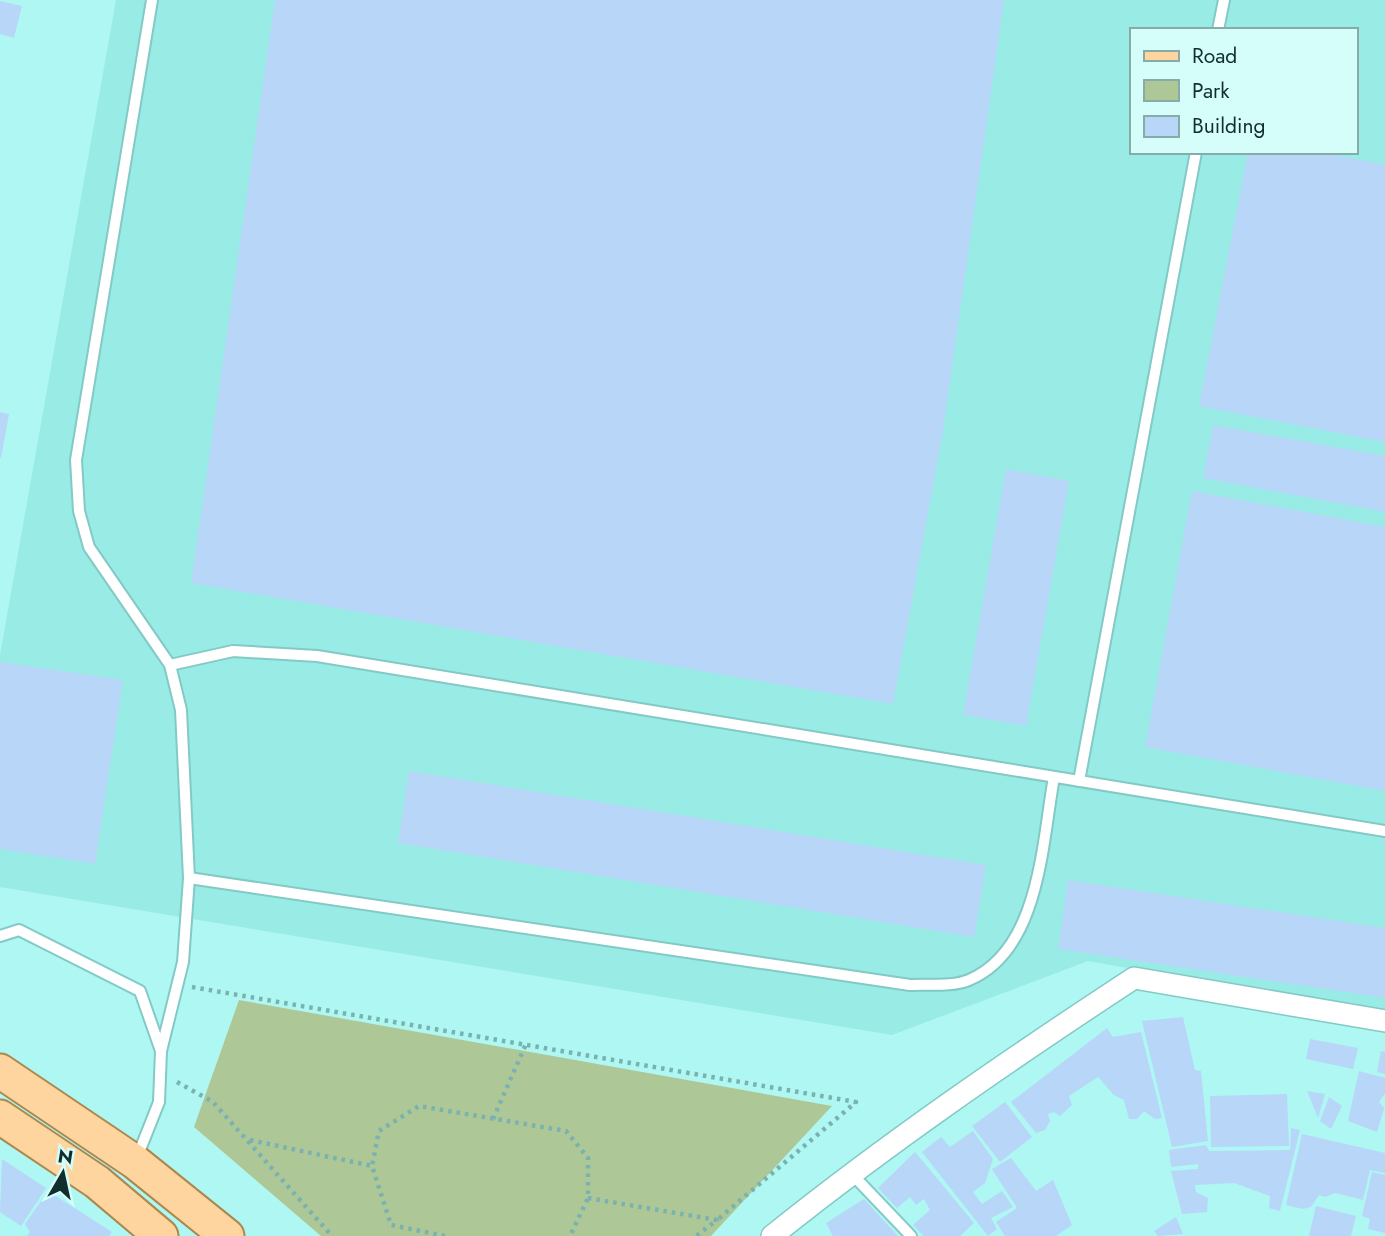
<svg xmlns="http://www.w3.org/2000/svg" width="1385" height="1236" font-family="Jost,sans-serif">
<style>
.built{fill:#99ebe6;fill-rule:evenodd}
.green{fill:#adc896}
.building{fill:#b8d6f8}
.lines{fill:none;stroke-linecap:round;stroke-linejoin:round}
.service-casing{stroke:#83c9c5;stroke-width:14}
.minor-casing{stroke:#83c9c5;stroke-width:24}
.primary-casing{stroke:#aa884e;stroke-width:37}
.path{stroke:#79b2af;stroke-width:4.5;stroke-dasharray:3.5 5;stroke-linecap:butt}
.service{stroke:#fff;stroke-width:10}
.minor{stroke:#fff;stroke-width:21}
.primary{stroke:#fed49f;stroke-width:33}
</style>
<rect width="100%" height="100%" fill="#aff7f2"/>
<path class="built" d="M116,0h1269v1013l-297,-52 -196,74 -892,-148v-232zM1131,30h224v122h-224z"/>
<polygon class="green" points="239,1000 832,1106 711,1236 321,1236 194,1127"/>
<g class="building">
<polygon points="275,0 1004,0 943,431 893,704 191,583"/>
<polygon points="0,1 22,6 14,38 0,34"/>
<polygon points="1248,152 1320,152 1385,165 1385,442 1199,406"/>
<polygon points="0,412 9,414 1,458 0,457"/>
<polygon points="1213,425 1385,456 1385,512 1203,478"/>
<polygon points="1006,469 1069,481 1026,726 963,715"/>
<polygon points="1192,491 1385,527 1385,791 1145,747"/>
<polygon points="0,662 123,680 95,864 0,849"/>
<polygon points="409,771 986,865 974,937 398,843"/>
<polygon points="1068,880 1385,928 1385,998 1058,949"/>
<polygon points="1183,1017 1195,1070 1201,1071 1208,1141 1172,1147 1142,1021"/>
<polygon points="1107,1028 1113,1037 1141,1032 1162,1118 1155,1119 1144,1111 1137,1119 1129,1119 1124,1100 1114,1095 1098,1077 1069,1096 1072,1105 1060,1116 1054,1112 1048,1114 1050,1121 1045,1130 1036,1133 1011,1102"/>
<polygon points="1310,1039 1358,1048 1353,1069 1306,1059"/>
<polygon points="1381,1051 1385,1052 1385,1074 1377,1072"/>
<polygon points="1359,1071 1385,1078 1385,1093 1379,1102 1384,1108 1377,1132 1348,1121"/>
<polygon points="1307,1091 1325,1094 1318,1118"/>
<polygon points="1287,1094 1289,1146 1211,1147 1210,1096"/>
<polygon points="1329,1097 1342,1106 1331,1129 1320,1121"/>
<polygon points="1005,1102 1032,1137 1000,1162 972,1126"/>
<polygon points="1291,1128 1300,1130 1280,1211 1269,1208 1270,1196 1234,1183 1195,1185 1196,1192 1208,1198 1207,1212 1182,1214 1171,1171 1198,1169 1198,1164 1171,1167 1169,1150 1206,1145 1209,1151 1290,1150"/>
<polygon points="973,1131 993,1159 985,1183 973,1192 982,1204 1002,1191 1013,1207 991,1218 997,1229 988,1236 922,1152 941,1137 950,1147"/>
<polygon points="1302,1134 1385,1153 1385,1173 1370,1170 1363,1200 1335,1193 1325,1197 1319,1195 1311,1207 1303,1209 1286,1205"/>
<polygon points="915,1152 974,1223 960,1236 924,1236 913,1225 930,1210 924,1199 916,1205 910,1197 897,1208 878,1188"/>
<polygon points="1011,1158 1036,1191 1053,1180 1072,1225 1056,1236 1005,1236 996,1222 1017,1208 992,1169"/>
<polygon points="2,1159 46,1188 21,1226 0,1212"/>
<polygon points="1372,1172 1385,1175 1385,1233 1368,1229 1370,1219 1362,1216"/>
<polygon points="48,1191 112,1232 109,1236 27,1236 30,1232 25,1224"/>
<polygon points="864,1199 898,1236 833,1236 826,1223"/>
<polygon points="1316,1206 1356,1216 1351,1236 1309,1236"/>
<polygon points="1176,1217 1183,1234 1158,1236 1154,1231"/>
</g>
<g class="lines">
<defs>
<g id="service">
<polyline points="1218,30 1224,0"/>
<polyline points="170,665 233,651 317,656 1385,831"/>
<polyline points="1079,781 1196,152"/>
<path d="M189,878l721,107c18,-1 43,2 59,-5 71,-30 73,-137 85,-203"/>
<polyline points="0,936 19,930 140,991 161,1051"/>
<polyline points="136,1160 159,1102 161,1051 183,962 189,878 181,710 170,665 89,547 79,511 76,460 152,0"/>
<polyline points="850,1172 911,1236"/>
</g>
<path id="minor" d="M772,1236c116,-93 237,-176 362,-258l251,43"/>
<g id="primary">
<polyline points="0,1071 135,1162 227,1236"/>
<polyline points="0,1117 97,1182 161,1236"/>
</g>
</defs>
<use href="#service" class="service-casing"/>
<use href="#minor" class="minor-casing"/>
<use href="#primary" class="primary-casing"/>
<g class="path">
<polyline points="192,987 856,1102 717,1220"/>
<polyline points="177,1082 213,1102 332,1236"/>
<polyline points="493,1119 526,1044"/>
<polyline points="250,1140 372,1166"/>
<polyline points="588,1198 717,1220 696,1236"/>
<polyline points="445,1236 391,1225 372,1166 379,1131 419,1106 566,1131 588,1158 588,1198 570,1236"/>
</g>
<use href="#service" class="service"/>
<use href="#minor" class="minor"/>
<use href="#primary" class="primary"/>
</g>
<rect x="1130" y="28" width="228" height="126" fill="#d5fefb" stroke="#87aba9" stroke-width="2"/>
<rect x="1144" y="51" width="35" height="10" fill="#fed49f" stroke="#87aba9" stroke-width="2"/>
<text x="1192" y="63" font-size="21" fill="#112e2d">Road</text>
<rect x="1144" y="80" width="35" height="21" fill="#adc896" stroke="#87aba9" stroke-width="2"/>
<text x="1192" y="98" font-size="21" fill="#112e2d">Park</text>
<rect x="1144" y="116" width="35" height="21" fill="#b8d6f8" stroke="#87aba9" stroke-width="2"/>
<text x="1192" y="133" font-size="21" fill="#112e2d">Building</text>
<g transform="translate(63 1173) rotate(9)" stroke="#d5fefb" stroke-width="5" paint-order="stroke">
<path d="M0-5L12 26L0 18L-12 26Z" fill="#112e2d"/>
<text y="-10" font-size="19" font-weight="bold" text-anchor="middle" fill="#112e2d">N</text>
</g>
</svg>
